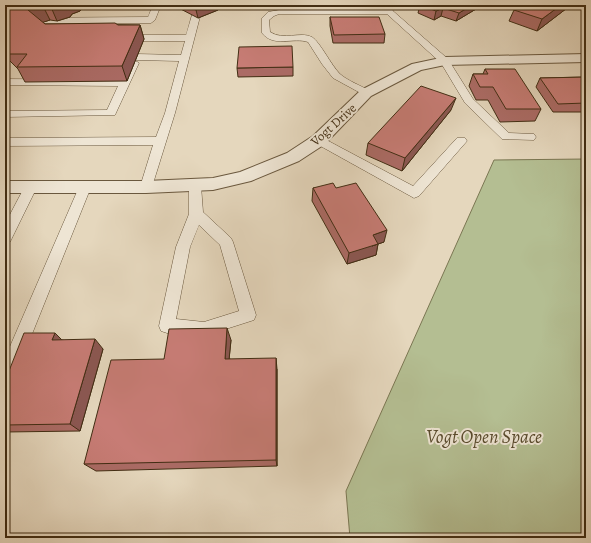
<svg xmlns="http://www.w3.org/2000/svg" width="591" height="543" font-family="Alegreya,serif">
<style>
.green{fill:#b4be92;stroke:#7a7652}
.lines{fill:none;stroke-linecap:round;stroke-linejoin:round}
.lane-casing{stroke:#6a583e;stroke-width:1}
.street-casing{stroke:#6a583e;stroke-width:2}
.lane{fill:#eee5d4;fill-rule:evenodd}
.street{fill:#eee5d4;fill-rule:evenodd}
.wall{fill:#ab6b65;stroke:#412d13}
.shaded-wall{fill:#8b5752;stroke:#412d13}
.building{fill:#c77c75;stroke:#412d13}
.labels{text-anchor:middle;stroke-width:4;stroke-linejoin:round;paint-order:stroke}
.far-street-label{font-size:13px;fill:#412d13;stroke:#eee5d4}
.near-park-label{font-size:19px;font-style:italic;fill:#584a2c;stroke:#eee5d4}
</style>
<rect width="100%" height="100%" fill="#e5d7bd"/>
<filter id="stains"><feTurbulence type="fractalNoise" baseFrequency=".005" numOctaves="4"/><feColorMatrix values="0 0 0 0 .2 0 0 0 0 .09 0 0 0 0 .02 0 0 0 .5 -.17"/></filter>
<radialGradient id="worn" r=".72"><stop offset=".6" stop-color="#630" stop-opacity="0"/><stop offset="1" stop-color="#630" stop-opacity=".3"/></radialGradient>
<polygon class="green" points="586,159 586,538 350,538 346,491 494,160"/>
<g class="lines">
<defs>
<g id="lane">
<polygon points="153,5 161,5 155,20 151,23 5,24 5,18 148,17"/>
<polygon points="195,5 203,5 175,113 151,190 146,191 141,190 140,187 153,145 5,146 5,138 156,137 165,113 179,61 136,60 131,57 136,54 181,55 185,41 123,41 119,38 123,35 186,35"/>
<path d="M388,5h7v3l-3,1 1,2 55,48 25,40 36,34 25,1 2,3 -2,3 -32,-1 -37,-36 -24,-40 -54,-49h-108l-5,2 -5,4 1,12c14,9 30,-1 42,5 8,5 19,28 28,37 8,7 20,11 30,17l1,2 -5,3 -33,-18 -11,-14 -14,-22c-15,-5 -34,6 -46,-9v-15l6,-6 11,-2h105l1,-4z"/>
<polygon points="134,60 139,63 115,115 5,117 5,111 107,110 118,86 5,85 5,79 121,80 129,63"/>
<polygon points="319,136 413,186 457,138 465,138 467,141 419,196 414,198 315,143 313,140 315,137"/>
<path d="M195,182l5,1 1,3 2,26 28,26 2,4 23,73 -2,5 -50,16 -37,-3 -6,-2 -2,-5 17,-79 13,-33v-28l1,-3zM199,225l21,20 19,66 -35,11 -28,-3 14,-72z"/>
<polygon points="31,183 36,184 37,187 10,242 5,243 5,224 26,184"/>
<polygon points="85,183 90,184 91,187 14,379 11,385 5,388 5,358 79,187 80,184"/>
</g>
<polygon id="street" points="586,54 586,62 445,65 421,70 371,96 325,144 299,161 251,181 213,190 146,193 5,193 5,181 146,181 213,178 240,172 287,153 313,136 361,90 412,64 445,57"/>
</defs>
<use href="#lane" class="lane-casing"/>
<use href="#street" class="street-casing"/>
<use href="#lane" class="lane"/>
<use href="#street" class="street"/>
</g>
<g class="wall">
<polygon points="5,5 86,5 84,6 80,11 72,14 70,17 57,21 50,20 43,22 45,24 140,25 144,39 127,81 25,82 18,69 6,57 5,57"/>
<polygon points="173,5 217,5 218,10 198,18"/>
<polygon points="420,5 481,6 456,21 441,16 434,20 418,13"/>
<polygon points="571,5 537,31 509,21 514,10"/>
<polygon points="330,17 385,34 384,43 333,43 330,26"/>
<polygon points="293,67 293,76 238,77 237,68"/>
<polygon points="485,69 541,109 535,121 500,122 488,100 476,100 469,86 473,74 483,74"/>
<polygon points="586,77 586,112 553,112 536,87 540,78"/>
<polygon points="451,110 402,171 366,155 368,143"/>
<polygon points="313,188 336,188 384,242 378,244 376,255 347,264 312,201"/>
<polygon points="55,333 62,340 103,349 80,431 5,432 5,381"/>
<polygon points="231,340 229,359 277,369 277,466 96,471 84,464 164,359"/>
</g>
<g class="shaded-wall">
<polygon points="59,5 86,5 84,6 80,11 72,14 70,17 57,21 51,7"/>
<polygon points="208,5 217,5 218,10 198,18 196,10"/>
<polygon points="472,5 481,5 481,6 456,21 459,13"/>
<polygon points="561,5 571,5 537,31 542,19"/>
<polygon points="43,6 50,20 35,25 28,10"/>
<polygon points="443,8 441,16 434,20 436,11"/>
<polygon points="140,25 144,39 127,81 122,66"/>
<polygon points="456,98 451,110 402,171 405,158"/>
<polygon points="387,230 384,242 372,246 378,244 376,255 347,264 349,253 373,235"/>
<polygon points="227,328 231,340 228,370 225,359"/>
<polygon points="55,333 65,343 52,340"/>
<polygon points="95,339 103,349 80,431 70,424"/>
<polygon points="276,358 277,369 277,466 276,460"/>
</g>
<g class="building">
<polygon points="5,5 59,5 51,7 43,6 28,10 45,24 115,23 118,25 140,25 122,66 17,67 27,54 10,54 5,49"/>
<polygon points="187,5 208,5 196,10"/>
<polygon points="420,5 472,5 459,13 443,8 436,11"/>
<polygon points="521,5 561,5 542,19 514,10"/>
<polygon points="330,17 379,17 385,34 334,35"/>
<polygon points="292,46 293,67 237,68 239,47"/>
<polygon points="485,69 515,69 541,109 506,109 493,87 480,87 473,74 488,74"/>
<polygon points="586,77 586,103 558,104 540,78"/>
<polygon points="421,86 456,98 405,158 368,143"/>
<polygon points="333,183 336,188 356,183 387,230 373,235 378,244 349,253 313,188"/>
<polygon points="227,328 225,359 276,358 276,460 84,464 111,360 164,359 169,329"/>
<polygon points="24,333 55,333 52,340 95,339 70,424 5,425 5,381"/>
</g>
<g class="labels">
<g class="far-street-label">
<text transform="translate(333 124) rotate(-42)" y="5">Vogt Drive</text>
</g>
<g class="near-park-label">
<text x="484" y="443">Vogt Open Space</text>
</g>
</g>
<rect width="591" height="543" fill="none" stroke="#e5d7bd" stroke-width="20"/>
<rect x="6" y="6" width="579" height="531" fill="none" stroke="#412d13" stroke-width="2"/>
<rect x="10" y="10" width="571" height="523" fill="none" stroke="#412d13"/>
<rect width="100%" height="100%" filter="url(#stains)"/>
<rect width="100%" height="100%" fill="url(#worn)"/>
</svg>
